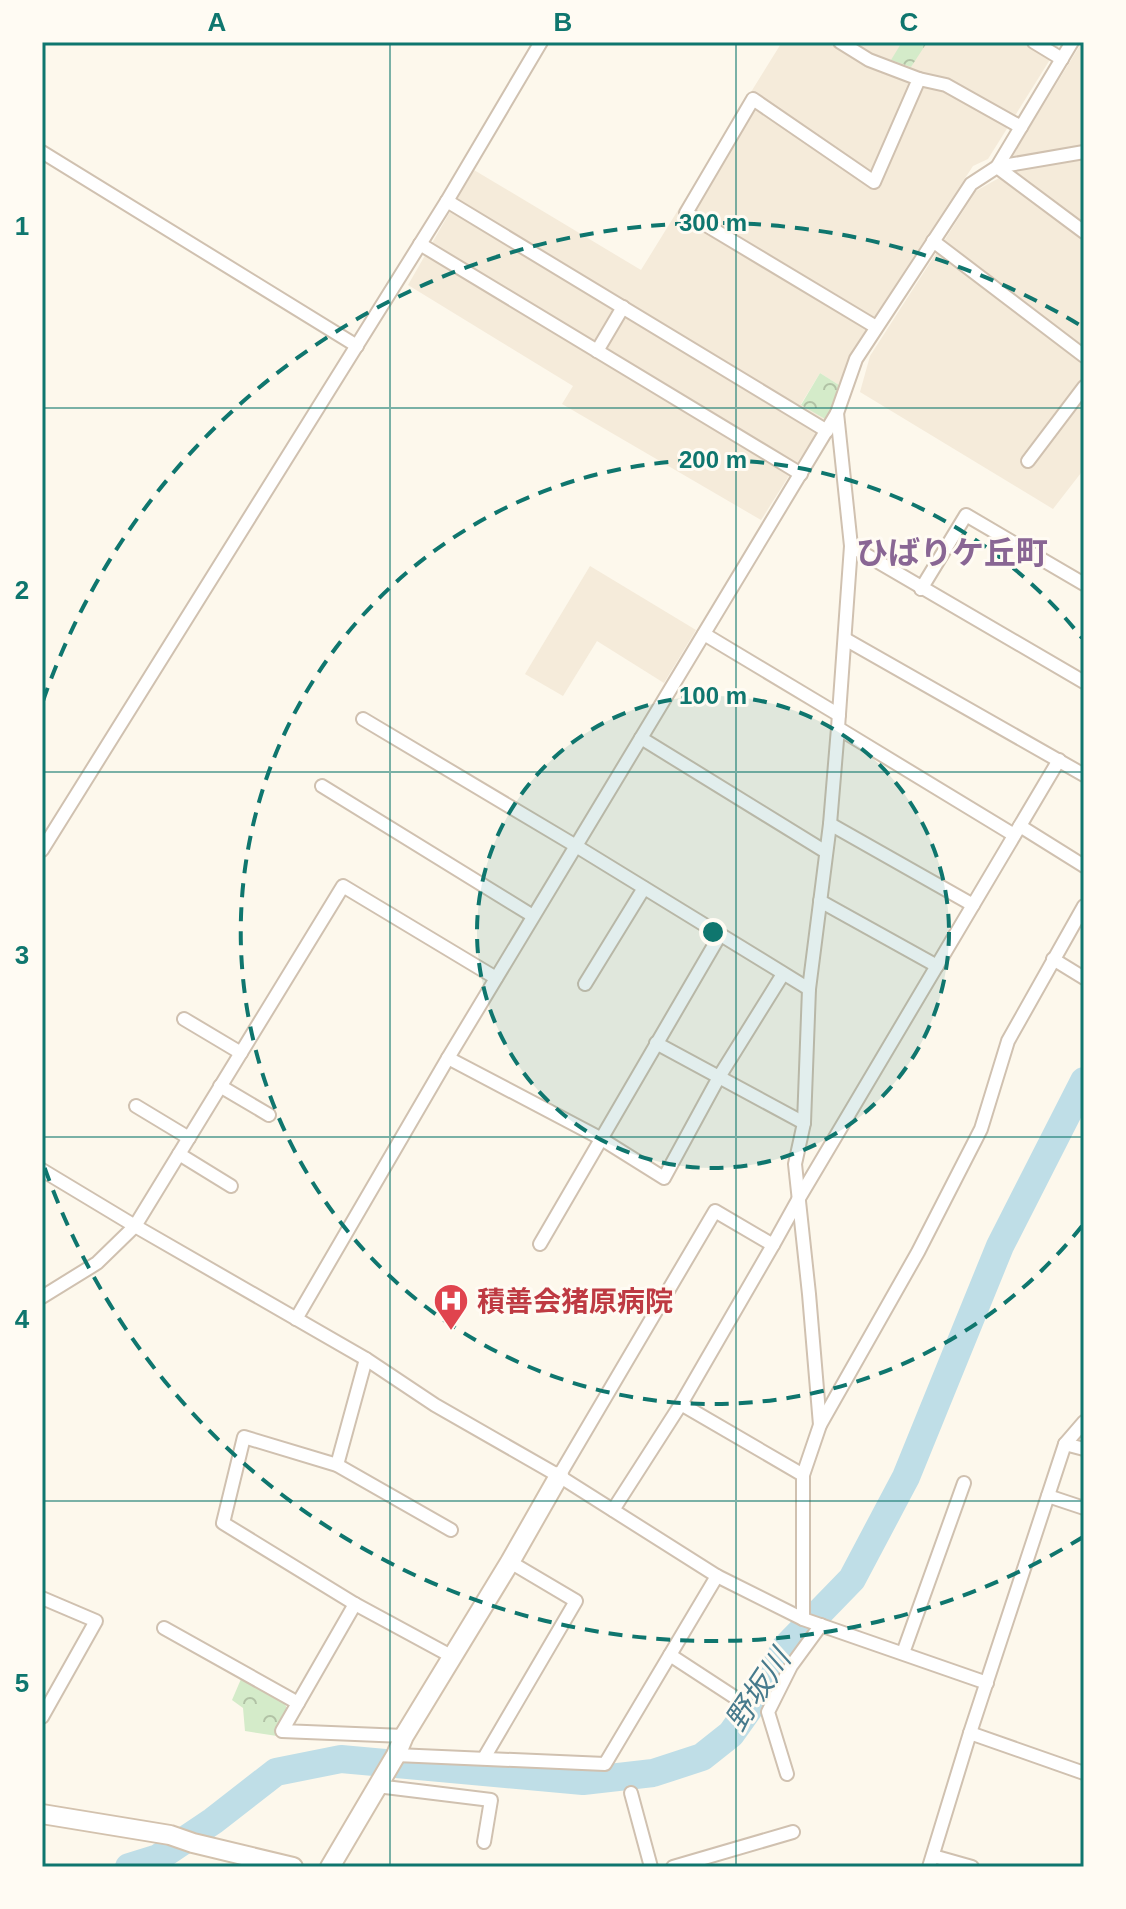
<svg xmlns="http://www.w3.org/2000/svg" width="1126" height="1909" font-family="Arial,'Noto Sans JP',sans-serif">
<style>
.residential{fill:#f5ebda}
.forest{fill:url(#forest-crowns)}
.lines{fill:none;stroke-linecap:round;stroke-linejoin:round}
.river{stroke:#bfdee7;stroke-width:28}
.street-casing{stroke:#d0c1b0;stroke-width:16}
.secondary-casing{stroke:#d3c2ae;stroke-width:22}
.street{stroke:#fff;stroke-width:12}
.secondary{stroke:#fff;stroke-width:18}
.grid{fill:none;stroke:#0f766e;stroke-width:2;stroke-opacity:0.55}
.ring{fill:none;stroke:#0f766e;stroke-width:4;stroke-dasharray:14 10}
.labels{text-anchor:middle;stroke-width:6;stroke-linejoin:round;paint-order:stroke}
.health-label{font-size:28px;font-weight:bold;fill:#be3a42;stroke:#fffbf3;text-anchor:start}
.water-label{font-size:30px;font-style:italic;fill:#477a8c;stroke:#fffbf3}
.quarter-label{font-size:32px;font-weight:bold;fill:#896694;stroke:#fffbf3}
.centre{fill:#0f766e;stroke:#fffbf3;stroke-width:4}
.ring-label{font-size:24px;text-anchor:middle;font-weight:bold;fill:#0f766e;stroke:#fffbf3;stroke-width:6;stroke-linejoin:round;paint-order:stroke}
.neatline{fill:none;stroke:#0f766e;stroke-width:3}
.grid-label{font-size:26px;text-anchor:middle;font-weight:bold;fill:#0f766e}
</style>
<defs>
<pattern id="forest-crowns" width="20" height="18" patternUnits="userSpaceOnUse" patternTransform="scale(2)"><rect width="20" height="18" fill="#d4ebc9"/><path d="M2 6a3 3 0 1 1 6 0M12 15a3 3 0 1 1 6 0" fill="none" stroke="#b1c2a5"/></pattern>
</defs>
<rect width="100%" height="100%" fill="#fdf8ec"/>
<g class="residential">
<polygon points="782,42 1061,42 988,159 973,166 852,351 839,385 820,373 801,404 825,419 761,520 562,404 573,386 408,285 474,170 641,270"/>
<polygon points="1082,42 1084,42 1084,469 1053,509 860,392 870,356 976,191 999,178"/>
<polygon points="590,566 696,630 664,683 597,641 563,696 525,674"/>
</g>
<g class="forest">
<polygon points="902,42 923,42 926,44 911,67 891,60"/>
<polygon points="820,373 839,385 835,409 825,419 801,405"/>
<polygon points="241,1679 285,1704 289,1713 277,1736 245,1731 243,1708 232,1700"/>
</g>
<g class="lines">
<polyline class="river" points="129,1867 158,1858 213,1821 276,1772 341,1759 583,1781 653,1773 702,1757 731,1734 765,1686 785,1648 852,1579 906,1477 1000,1246 1084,1081"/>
<defs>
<g id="street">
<polyline points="840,42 869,60 919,79 874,182 753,99 686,213 876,327"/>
<polyline points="1034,42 1062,59"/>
<polyline points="919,79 946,85 1021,127"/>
<polyline points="42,152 357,346"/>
<polyline points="997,167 1072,42"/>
<polyline points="997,167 1084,232"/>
<polyline points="447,201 827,431"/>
<polyline points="933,241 1084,356"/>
<polyline points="420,244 801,474"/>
<polyline points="597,351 623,307"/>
<polyline points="1028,461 1084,387"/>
<polyline points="851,546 1084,682"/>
<polyline points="921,589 966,515 1084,584"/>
<polyline points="704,634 839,715"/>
<polyline points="845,639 1084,775"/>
<polyline points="363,719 576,846 809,989"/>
<polyline points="838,728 1014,835"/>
<polyline points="641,738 826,852"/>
<polyline points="322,786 533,916"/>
<polyline points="830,824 973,905"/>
<polyline points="1020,826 1084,866"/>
<polyline points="42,850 447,201 541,42"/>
<polyline points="820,901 937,966"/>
<polyline points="1053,959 1084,978"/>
<polyline points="585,984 644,888"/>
<polyline points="184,1019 241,1053"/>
<polyline points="656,1043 804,1123"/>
<polyline points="448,1058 600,1138 664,1178 719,1077 783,974"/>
<polyline points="220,1086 269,1115"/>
<polyline points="136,1106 189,1138"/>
<polyline points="179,1154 231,1186"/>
<polyline points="42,1170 135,1226 366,1359 435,1405 559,1476 717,1576 803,1619 987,1683"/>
<polyline points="540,1244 720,935"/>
<polyline points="42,1297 97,1263 135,1226 343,886 496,978"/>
<polyline points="296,1319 448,1058 837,413 856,359 971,184 997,167 1084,152"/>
<polyline points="681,1404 773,1245"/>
<polyline points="820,1425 809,1294 795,1164 804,1123 809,989 830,824 838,728 851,546 837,413"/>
<polyline points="1065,1444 1084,1449"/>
<polyline points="337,1465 366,1359"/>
<polyline points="559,1476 715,1211 773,1245 798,1200 1059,760"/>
<polyline points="1048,1496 1084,1508"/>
<polyline points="613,1510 681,1404 803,1475"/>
<polyline points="451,1530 337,1465 244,1437 223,1523 355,1604 451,1656"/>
<polyline points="42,1598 96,1621 42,1717"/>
<polyline points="355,1604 282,1731 404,1736"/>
<polyline points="803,1619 803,1475 820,1425 918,1252 981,1129 1008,1041 1084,906"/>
<polyline points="164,1628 298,1703"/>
<polyline points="903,1653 964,1483"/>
<polyline points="670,1655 745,1704"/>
<polyline points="970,1733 1084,1773"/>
<polyline points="396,1755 605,1764 717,1576"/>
<polyline points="484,1758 576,1601 510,1562"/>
<polyline points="787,1774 768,1712 791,1666 821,1625"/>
<polyline points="377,1786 491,1800 484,1842"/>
<polyline points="631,1793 651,1867"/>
<polyline points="933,1856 972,1867"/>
<polyline points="673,1867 793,1832"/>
<polyline points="929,1867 970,1733 1065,1444 1084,1422"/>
</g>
<g id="secondary">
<polyline points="42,1814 170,1835 193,1843 293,1867"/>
<polyline points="330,1867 396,1755 404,1736 510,1562 559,1476"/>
</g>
</defs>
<use href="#street" class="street-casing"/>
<use href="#secondary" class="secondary-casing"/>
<use href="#street" class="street"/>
<use href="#secondary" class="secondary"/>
</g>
<path class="grid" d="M390,42v1825M736,42v1825M42,408h1042M42,772h1042M42,1137h1042M42,1501h1042"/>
<circle cx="713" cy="932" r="236" fill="#0f766e" fill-opacity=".12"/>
<g class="ring">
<circle cx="713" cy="932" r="236"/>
<path d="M1082 1226A472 472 0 1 1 1082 638"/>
<path d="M1083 1537A709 709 0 0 1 43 1163M43 701A709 709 0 0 1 1083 327"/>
</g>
<defs>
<symbol id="hospital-pin" viewBox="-11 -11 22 30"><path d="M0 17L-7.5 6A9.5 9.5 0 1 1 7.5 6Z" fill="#e0444e" stroke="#fffbf3"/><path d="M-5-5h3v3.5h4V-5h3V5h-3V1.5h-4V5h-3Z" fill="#fff"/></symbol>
</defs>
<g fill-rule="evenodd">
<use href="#hospital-pin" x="431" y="1281" width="40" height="54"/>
</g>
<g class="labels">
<g class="health-label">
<text x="477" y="1311">積善会猪原病院</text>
</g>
<g class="water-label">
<text transform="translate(758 1690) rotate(-56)" y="10">野坂川</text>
</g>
<g class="quarter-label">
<text x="952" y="564">ひばりケ丘町</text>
</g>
</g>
<circle cx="713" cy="932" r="12" class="centre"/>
<g class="ring-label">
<text x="713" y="231">300 m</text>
<text x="713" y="468">200 m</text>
<text x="713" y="704">100 m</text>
</g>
<rect width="1126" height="1909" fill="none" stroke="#fffbf3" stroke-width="88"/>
<rect x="44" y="44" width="1038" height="1821" class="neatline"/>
<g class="grid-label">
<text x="217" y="31">A</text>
<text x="563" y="31">B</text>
<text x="909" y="31">C</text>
<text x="22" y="235">1</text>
<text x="22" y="599">2</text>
<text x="22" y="964">3</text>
<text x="22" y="1328">4</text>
<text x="22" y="1692">5</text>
</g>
</svg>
